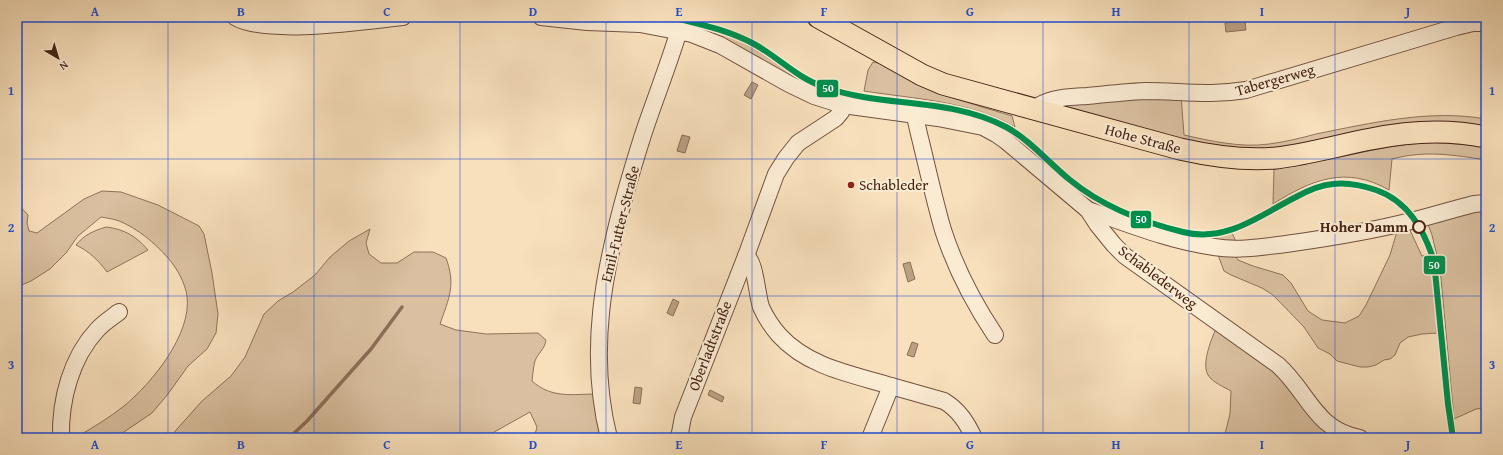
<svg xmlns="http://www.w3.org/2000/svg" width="1503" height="455" font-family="'Gentium Book Plus',serif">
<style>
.green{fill:#dac0a0;stroke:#90725a}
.water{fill:#bba083;stroke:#8c6e57}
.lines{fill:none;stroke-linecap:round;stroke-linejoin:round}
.stream{stroke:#8c6e57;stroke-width:3.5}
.minor-casing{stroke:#72523f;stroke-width:18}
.major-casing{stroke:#462315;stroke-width:23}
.minor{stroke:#faebd3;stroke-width:16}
.major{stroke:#f8e0bc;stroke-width:21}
.tram-1-casing{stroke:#faebd3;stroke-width:9}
.tram-1{stroke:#008f4d;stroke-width:6}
.grid{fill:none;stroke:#1d4ed8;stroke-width:1;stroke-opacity:0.55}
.poi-dot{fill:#8f2418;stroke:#faebd3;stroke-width:1.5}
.stop-dot{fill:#faebd3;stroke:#462315;stroke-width:2}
.labels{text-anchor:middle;stroke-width:4;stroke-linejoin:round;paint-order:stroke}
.street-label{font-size:15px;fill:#462315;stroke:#faebd3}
.poi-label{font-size:15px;fill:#462315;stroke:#faebd3;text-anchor:start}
.stop-label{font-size:15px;font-weight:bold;fill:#462315;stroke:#faebd3;text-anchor:end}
.line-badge{stroke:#faebd3;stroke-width:1.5}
.badge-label{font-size:11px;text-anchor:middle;font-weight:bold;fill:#fff}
.neatline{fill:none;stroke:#1d4ed8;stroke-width:1.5}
.grid-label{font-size:13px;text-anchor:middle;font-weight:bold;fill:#1d4ed8}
</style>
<rect width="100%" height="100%" fill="#f8e0bc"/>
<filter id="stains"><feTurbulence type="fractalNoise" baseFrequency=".005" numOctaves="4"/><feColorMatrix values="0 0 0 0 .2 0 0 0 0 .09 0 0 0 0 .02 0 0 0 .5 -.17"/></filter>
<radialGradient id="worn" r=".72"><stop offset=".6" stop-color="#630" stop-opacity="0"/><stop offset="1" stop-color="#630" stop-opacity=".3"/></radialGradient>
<g class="green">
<path d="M699,29c62,5 97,68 157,69l-2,2 -21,-2z"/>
<path d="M873,62l6,1 37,21 20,9 76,23 3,11c-45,-26 -100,-28 -151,-36l4,-21z"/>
<path d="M1181,95l3,40c27,6 57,13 85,9 16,-2 32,-6 47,-10 55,-11 114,-25 170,-15v10l-205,21 -83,-4 -141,-42z"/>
<path d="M864,99l110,17c47,15 74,51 111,79 23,17 49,25 76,33 28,8 42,13 71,5l6,13c-51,-3 -116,-21 -158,-51 -25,-18 -48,-40 -73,-59 -19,-14 -43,-17 -66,-21 -25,-5 -49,-8 -73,-12z"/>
<path d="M1428,142l42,3 16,2v13c-32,-5 -61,-10 -94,-1l-3,31c-43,-25 -78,-10 -116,14l1,-35c52,-6 101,-23 154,-27z"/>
<path d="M102,191l19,1 37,13 41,21 5,8 8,39 6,41 -2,19 -9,16 -19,17 -20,28 -16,19 -37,25h-40c17,-10 34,-20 49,-32 28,-23 68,-72 63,-110 -2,-14 -11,-29 -19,-38 -13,-15 -31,-30 -49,-37 -5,-2 -12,-3 -18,-4l-23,19 -12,17 -16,16 -19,12 -14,6v-84l11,12 -1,8 2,8 8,2 47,-34z"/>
<polygon points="1486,205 1486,408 1476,409 1454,419 1440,268 1432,235 1426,219"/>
<path d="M1408,226l14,30 5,-1c9,24 8,52 11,78l-16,1 -14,3 -8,6 -5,12 -5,4 -6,1 -8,5 -8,2h-8l-23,-6 -7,-7 -12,-6 -14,-21 -31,-32 -11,-7 -31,-13 -7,-4 -6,-16 15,-2 5,7 15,6 30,9 8,8 17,28 14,9 23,3 14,-7 7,-11 24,-50 8,-27z"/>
<path d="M106,227c18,2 30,9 42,23l-41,22c-9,-12 -17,-20 -31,-27 8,-10 17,-14 30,-18z"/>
<path d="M370,229l-4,14 3,11 12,9h16l17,-11h19l13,6c10,27 3,40 -6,66l16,6 30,4 52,-1 8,7c-1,9 -8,13 -11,21 -2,7 -2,13 -3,20 20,18 41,13 65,13l8,44h-71l3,-11 -7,-15 -43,24v2h-318l33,-37 29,-25 14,-19 19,-43 14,-13 15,-9 22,-17 15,-18 19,-16z"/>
<path d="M1217,326l57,41 69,71h-119l6,-24 1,-23c-7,-4 -19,-9 -23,-16 -7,-12 4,-37 9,-49z"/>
</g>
<g class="water">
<polygon points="1245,21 1246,30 1226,32 1225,23"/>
<polygon points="752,82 758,85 751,99 744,95"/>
<polygon points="682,135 690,137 685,153 677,151"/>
<polygon points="910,262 915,279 908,282 903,264"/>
<polygon points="673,299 679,302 673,316 667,313"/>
<polygon points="912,342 918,344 914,357 907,355"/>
<polygon points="635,387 642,388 640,404 633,403"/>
<polygon points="710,390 724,397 722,402 708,395"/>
</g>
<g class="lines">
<polyline class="stream" points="289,438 307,421 371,349 402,307"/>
<defs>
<g id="minor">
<path d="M235,17c32,19 130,4 168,0"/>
<path d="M541,17l46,5 53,2 52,10 28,11 69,39 25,12 19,6 10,3 95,13 45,9 13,7 10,7 82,69 9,14 17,21 11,11 153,109c31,28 36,64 82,73"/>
<path d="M1038,110l2,-5c14,-8 32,-8 47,-9 20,-2 39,-4 58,-5 36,0 65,5 101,-1l210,-63 17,-4h13"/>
<path d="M917,115l-1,6 3,13c8,32 15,65 24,96 12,37 30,72 52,105"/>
<path d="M1088,210c41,14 82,31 126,37 24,4 48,0 72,-3 43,-6 87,-13 129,-24 20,-5 39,-11 59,-16l12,-1"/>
<path d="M746,256c9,4 11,39 15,51 4,9 11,20 18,28 29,32 72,39 112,51"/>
<path d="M61,438c-1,-38 10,-80 36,-108 6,-7 14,-12 22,-18"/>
<path d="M609,438c-22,-86 -5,-170 19,-254 6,-20 12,-41 19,-61 12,-35 26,-70 36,-106"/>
<polyline points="679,438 683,417 746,256 776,174 786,158 798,143 836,118 841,112 843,105"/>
<path d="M870,438l21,-52 53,15c15,9 23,22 30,37"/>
</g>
<path id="major" d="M818,17l104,58 21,9 237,65c31,7 63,12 96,9 33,-4 63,-13 95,-19 39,-8 77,-10 115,-2"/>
</defs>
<use href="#minor" class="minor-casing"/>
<use href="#major" class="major-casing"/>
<use href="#minor" class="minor"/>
<use href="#major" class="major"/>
<defs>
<path id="tram-1" d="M671,17c28,7 57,13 83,27 24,13 43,34 70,43 58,21 126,10 182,40 24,13 43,36 64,53 33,27 72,42 113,52 44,11 77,-17 113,-35 11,-6 24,-12 37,-13 15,-2 28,1 43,6 32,11 48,40 58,71l14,143 5,34"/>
</defs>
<use href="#tram-1" class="tram-1-casing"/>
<use href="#tram-1" class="tram-1"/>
</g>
<path class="grid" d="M168,17v421M314,17v421M460,17v421M606,17v421M752,17v421M897,17v421M1043,17v421M1189,17v421M1335,17v421M17,159h1469M17,296h1469"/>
<circle class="poi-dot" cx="851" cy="185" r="4"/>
<circle class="stop-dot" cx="1419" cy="227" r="6"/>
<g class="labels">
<g class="street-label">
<text transform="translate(1275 80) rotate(-16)" y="5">Tabergerweg</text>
<text transform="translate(1143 139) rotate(15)" y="5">Hohe Straße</text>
<text transform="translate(620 224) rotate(-76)" y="5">Emil-Futter-Straße</text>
<text transform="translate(1158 277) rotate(37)" y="5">Schablederweg</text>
<text transform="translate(710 346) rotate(-69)" y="5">Oberladtstraße</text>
</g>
<g class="poi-label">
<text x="859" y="190">Schableder</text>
</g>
<g class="stop-label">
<text x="1408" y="232">Hoher Damm</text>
</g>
</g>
<g class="line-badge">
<rect x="816" y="79" width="23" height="19" rx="4" fill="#008f4d"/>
<rect x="1130" y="210" width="22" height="19" rx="4" fill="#008f4d"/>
<rect x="1423" y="255" width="23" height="20" rx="4" fill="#008f4d"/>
</g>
<g class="badge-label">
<text x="828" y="92">50</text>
<text x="1141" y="223">50</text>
<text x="1434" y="269">50</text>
</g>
<rect width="1503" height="455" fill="none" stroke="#f8e0bc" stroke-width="44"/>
<g transform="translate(58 58) rotate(142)" stroke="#faebd3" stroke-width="3" paint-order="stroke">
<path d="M0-3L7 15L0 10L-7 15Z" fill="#462315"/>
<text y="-6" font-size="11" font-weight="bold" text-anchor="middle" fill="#462315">N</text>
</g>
<rect x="22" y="22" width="1459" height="411" class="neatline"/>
<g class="grid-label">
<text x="95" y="16">A</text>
<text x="241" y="16">B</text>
<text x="387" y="16">C</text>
<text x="533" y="16">D</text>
<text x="679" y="16">E</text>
<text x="824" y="16">F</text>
<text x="970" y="16">G</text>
<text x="1116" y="16">H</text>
<text x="1262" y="16">I</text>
<text x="1408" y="16">J</text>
<text x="11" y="95">1</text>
<text x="1492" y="95">1</text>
<text x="11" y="232">2</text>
<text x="1492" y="232">2</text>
<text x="11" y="369">3</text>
<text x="1492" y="369">3</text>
<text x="95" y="449">A</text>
<text x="241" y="449">B</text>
<text x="387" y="449">C</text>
<text x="533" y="449">D</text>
<text x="679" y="449">E</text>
<text x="824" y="449">F</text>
<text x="970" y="449">G</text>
<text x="1116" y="449">H</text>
<text x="1262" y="449">I</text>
<text x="1408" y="449">J</text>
</g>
<rect width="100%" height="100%" filter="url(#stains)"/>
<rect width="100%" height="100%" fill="url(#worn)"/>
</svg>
